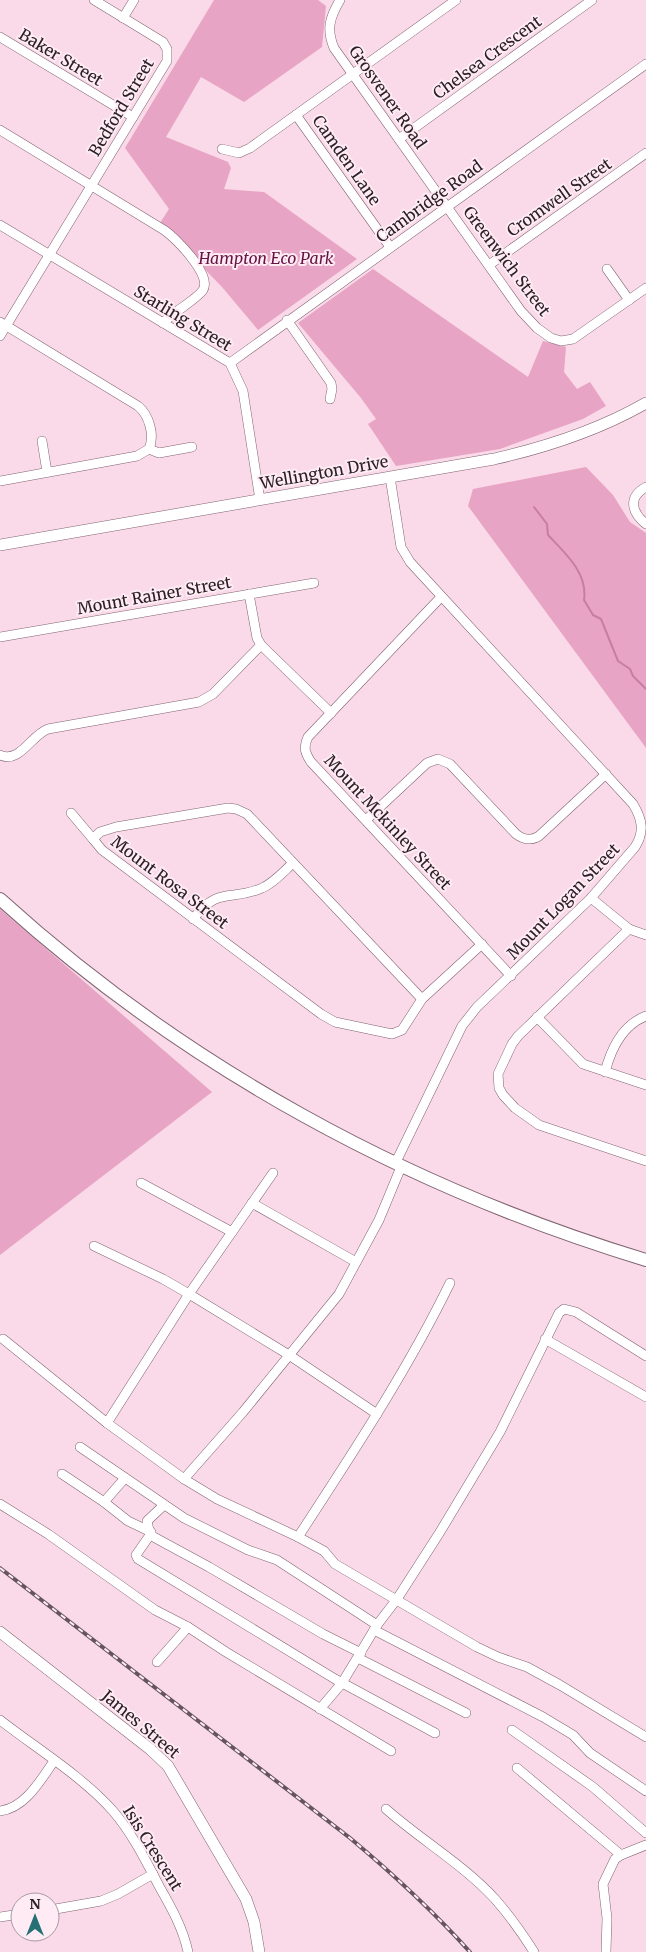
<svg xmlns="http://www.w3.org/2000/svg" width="646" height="1952" font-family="Merriweather,serif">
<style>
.green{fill:#e8a4c5}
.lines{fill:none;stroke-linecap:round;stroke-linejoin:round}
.stream{stroke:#c67fa1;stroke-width:2}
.minor-casing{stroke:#806471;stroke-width:10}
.tertiary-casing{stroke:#806471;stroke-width:12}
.secondary-casing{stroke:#806471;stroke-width:14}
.minor{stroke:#fff;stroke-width:9}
.tertiary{stroke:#fff;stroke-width:11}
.secondary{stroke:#fff;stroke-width:12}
.rail-casing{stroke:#66555d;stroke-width:4}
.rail{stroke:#feebf3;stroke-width:2;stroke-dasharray:5.5;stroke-linecap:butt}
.labels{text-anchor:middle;stroke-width:4;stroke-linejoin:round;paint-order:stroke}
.street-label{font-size:16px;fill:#2b2025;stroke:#feebf3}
.park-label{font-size:16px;font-style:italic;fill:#671345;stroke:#feebf3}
</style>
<rect width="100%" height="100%" fill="#fad9e8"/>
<g class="green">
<polygon points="214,0 318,0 326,6 322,47 244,102 201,77 166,137 228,162 231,168 224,189 264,192 357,259 258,330 222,287 160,223 169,209 125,148"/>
<polygon points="373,269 528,377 543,341 566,347 564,372 577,389 590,382 606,406 583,419 500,449 396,466 368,424 376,419 361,398 298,323"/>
<polygon points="586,467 613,495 630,522 646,533 646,748 468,506 473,489"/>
<polygon points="0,909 212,1092 0,1255"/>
</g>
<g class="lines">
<path class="stream" d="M534,507l13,17 1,11c17,18 40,38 36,65l9,15 8,4 17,42 12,8 3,7 13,13"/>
<defs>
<g id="minor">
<path d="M340,0c-10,17 -14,29 -6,48l187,263 16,17 14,10 10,3 12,-2 73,-51"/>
<polyline points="123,18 134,0"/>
<polyline points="0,37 133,117"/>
<polyline points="296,115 390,247"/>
<path d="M0,130l164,100c12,8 48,45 39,60 -7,10 -30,22 -40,33"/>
<polyline points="399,139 592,0"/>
<polyline points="222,149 239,153 250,148 456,0"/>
<polyline points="0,225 230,363 243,391 260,500"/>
<polyline points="489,265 646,153"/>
<polyline points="607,269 629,300"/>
<polyline points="287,320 331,383 332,389 330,399"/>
<path d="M0,322l138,84c11,9 17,29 11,43l-12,7 -137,25"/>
<polyline points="0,336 167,61 167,49 163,42 94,0"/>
<polyline points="230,363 646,64"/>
<polyline points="42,441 47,472"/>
<polyline points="149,449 159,453 192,447"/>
<path d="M390,477l11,70 9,15 223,242c9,15 12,27 2,43l-44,51 -114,109 -15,19 -67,138"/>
<path d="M646,487c-18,10 -15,25 0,37"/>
<polyline points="249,594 257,638 261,645 331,713"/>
<path d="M441,597l-133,140c-5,10 -3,16 3,25l200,214"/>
<polyline points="0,637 314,583"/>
<path d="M0,755c20,9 31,-20 48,-26l151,-27 14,-8 48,-49"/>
<polyline points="71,813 93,839"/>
<path d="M366,820l61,-57 11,-4 12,5 66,70c8,6 15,7 23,2l67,-62"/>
<polyline points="591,898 629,929 518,1036 512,1044 498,1074 499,1088 503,1095 515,1108 539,1125 646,1161"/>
<path d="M193,919c26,-34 38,-17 69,-31 12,-5 22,-17 31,-25"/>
<polyline points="629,929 646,935"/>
<polyline points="422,999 247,814 236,809 228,808 116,827 100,832 93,839 102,850 321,1014 335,1022 392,1034 402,1030 422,999 482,944"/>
<polyline points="537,1017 583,1064 646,1085"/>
<path d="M605,1072c6,-23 17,-47 41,-56"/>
<polyline points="141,1183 232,1232"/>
<polyline points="252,1203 356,1262"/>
<polyline points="94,1246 163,1279 189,1294 289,1355 377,1414"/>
<polyline points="3,1339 107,1423 184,1479 217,1499 298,1537 324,1551 335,1564 477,1647 498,1657 527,1667 560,1685 646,1737"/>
<polyline points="545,1339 646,1397"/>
<polyline points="107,1423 189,1294 273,1173"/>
<polyline points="80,1447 184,1518 248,1550 277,1560 377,1625"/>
<polyline points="62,1474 104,1502 128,1521 151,1532"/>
<polyline points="184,1479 243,1412 339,1294 379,1220 401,1167"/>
<polyline points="104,1502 125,1478"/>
<polyline points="0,1504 48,1534 155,1610 188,1627 226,1652 391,1751"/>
<polyline points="164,1505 147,1521 150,1535 136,1555 138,1559 335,1679 435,1733"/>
<polyline points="150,1535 209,1567 323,1634 361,1653"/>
<path d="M298,1537c54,-83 109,-166 152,-254"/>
<polyline points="374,1630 543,1717 573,1735 590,1753 646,1791"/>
<polyline points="358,1658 466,1713"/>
<polyline points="157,1662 188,1627"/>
<polyline points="320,1709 342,1683 377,1625 397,1599 440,1532 500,1432 559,1313 564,1309 576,1312 646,1356"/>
<path d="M0,1720c36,28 83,57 113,91 19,22 33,50 46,75 12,21 24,42 29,66"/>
<polyline points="512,1730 593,1787 646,1833"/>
<polyline points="517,1768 621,1855"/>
<path d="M386,1809c35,31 78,56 109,90 15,17 27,34 39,53"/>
<path d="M0,1811c25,-3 40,-30 54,-50"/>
<polyline points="50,1910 101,1901 118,1894 153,1874"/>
<polyline points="0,1917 20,1914"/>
<polyline points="606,1952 607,1918 603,1884 615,1859 621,1855 646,1845"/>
</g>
<g id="tertiary">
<path d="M0,545l494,-86c53,-12 105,-29 152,-56"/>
<polyline points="0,1632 150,1749 168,1766 246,1899 254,1922 259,1952"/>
</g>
<path id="secondary" d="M0,899c185,168 408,289 646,361"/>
</defs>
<use href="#minor" class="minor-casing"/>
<use href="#tertiary" class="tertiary-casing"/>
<use href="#secondary" class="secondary-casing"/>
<use href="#minor" class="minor"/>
<use href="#tertiary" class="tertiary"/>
<use href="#secondary" class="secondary"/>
<defs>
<path id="rail" d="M0,1568l350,270c43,36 83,73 120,114"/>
</defs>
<use href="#rail" class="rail-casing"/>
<use href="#rail" class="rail"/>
</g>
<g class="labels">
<g class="street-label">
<text transform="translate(61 57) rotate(31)" y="6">Baker Street</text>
<text transform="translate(487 57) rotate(-36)" y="6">Chelsea Crescent</text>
<text transform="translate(388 97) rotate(55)" y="6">Grosvener Road</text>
<text transform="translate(121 107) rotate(-59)" y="6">Bedford Street</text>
<text transform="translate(347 160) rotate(55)" y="6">Camden Lane</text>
<text transform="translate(559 197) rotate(-35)" y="6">Cromwell Street</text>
<text transform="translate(429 201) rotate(-36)" y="6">Cambridge Road</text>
<text transform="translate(507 261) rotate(53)" y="6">Greenwich Street</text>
<text transform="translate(183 318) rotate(31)" y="6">Starling Street</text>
<text transform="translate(324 472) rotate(-10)" y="6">Wellington Drive</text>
<text transform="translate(154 595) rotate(-10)" y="6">Mount Rainer Street</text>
<text transform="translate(388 822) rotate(47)" y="6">Mount Mckinley Street</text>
<text transform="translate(170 882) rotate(37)" y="6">Mount Rosa Street</text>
<text transform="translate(563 901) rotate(-46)" y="6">Mount Logan Street</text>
<text transform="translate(141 1724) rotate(40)" y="6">James Street</text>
<text transform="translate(153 1848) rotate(58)" y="6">Isis Crescent</text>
</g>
<g class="park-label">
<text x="266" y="264">Hampton Eco Park</text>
</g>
</g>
<g transform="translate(35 1917)"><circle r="24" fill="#feebf3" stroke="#aa9aa1"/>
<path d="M0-4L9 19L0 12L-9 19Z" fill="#257074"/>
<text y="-8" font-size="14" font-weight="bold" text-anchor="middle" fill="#2b2025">N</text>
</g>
</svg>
